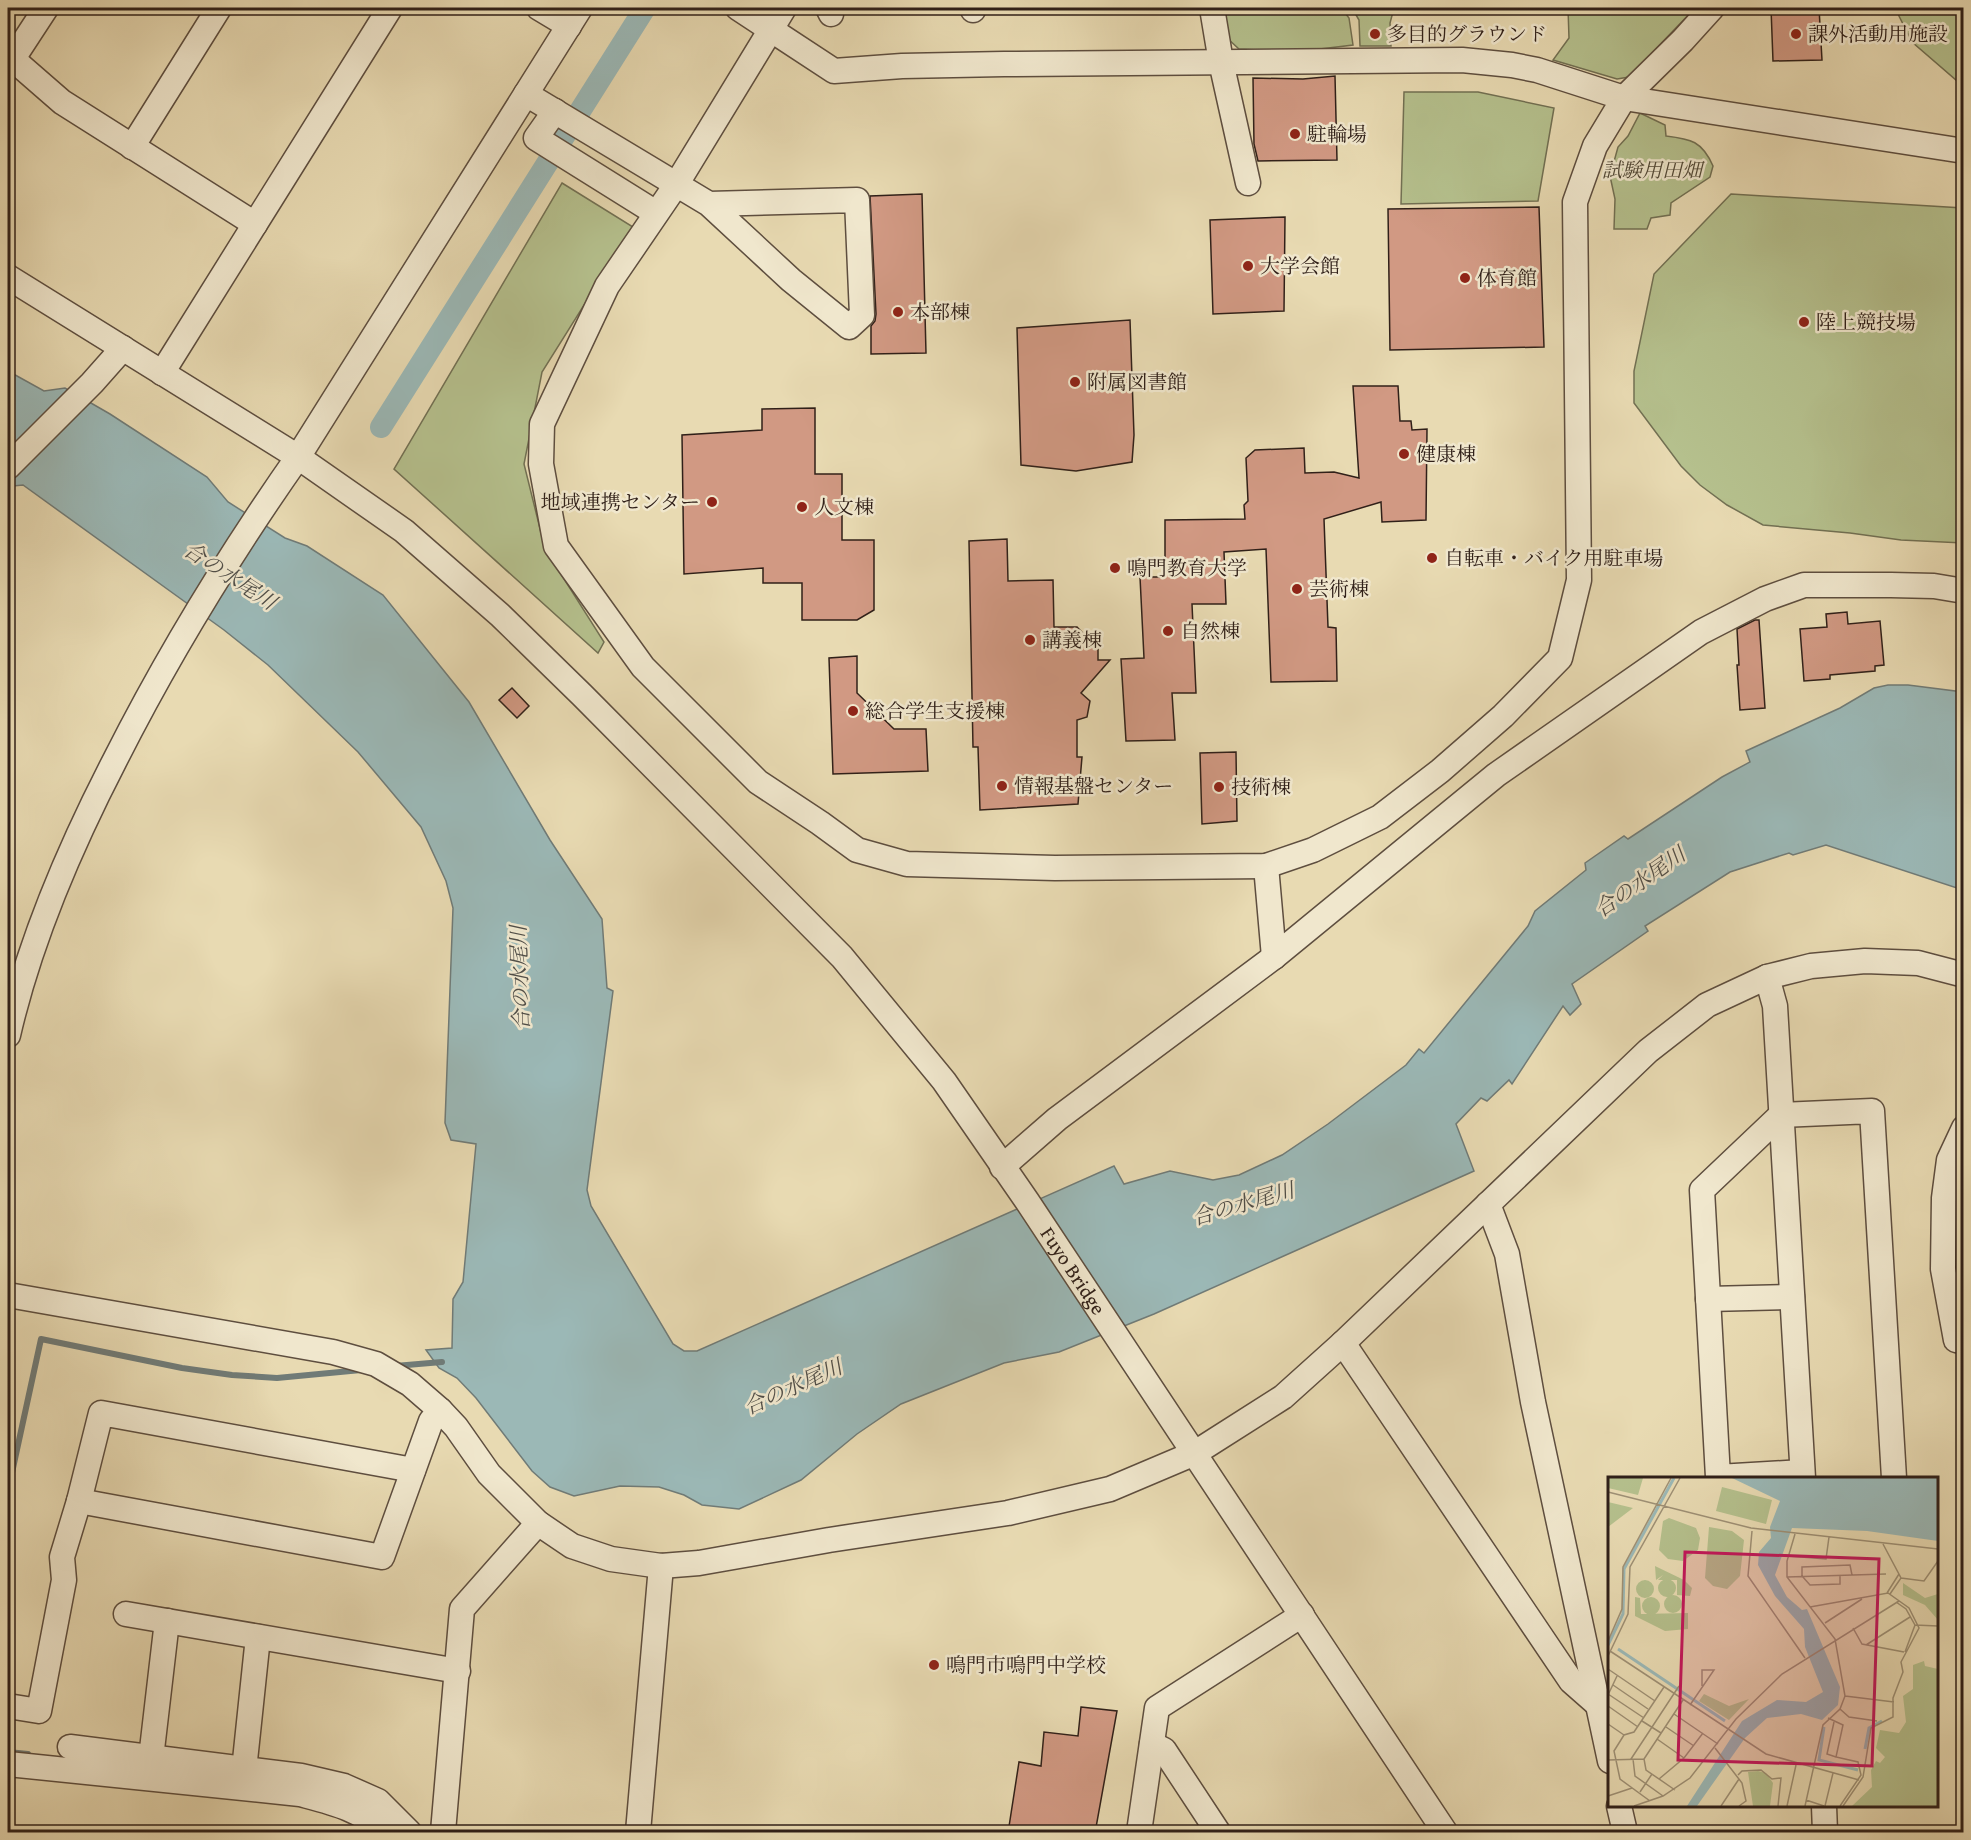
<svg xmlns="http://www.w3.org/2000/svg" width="1971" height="1840" font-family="'Gentium Book Plus','Noto Serif JP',serif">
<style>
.green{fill:#b5c08d;stroke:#727053;stroke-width:1.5}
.water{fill:#9bb8b6;stroke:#707b77;stroke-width:1.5}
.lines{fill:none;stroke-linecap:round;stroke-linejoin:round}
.stream{stroke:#707b77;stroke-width:6}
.canal{stroke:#9bb8b6;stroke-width:22}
.building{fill:#d19983;stroke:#302019;stroke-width:1.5}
.minor-casing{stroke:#5e4e3f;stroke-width:27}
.minor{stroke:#f0e7cd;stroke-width:24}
.poi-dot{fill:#8f2418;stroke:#f0e7cd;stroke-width:2}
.labels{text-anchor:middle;stroke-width:5;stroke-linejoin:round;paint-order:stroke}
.poi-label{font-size:20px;fill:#302019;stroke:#f0e7cd;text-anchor:start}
.park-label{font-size:20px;font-style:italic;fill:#514836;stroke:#f0e7cd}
.street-label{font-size:20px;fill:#302019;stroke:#f0e7cd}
.water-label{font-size:21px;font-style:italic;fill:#504e48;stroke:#f0e7cd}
.inset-river{fill:none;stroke:#9bb8b6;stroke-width:3}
.inset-road{fill:none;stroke:#9e9075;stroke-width:1.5}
.view{fill:#c2185b;fill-opacity:0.15;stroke:#c2185b;stroke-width:3}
.inset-edge{fill:none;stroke:#302019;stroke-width:3}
</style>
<rect width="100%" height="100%" fill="#e8dab2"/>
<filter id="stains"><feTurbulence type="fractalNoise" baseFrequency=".00333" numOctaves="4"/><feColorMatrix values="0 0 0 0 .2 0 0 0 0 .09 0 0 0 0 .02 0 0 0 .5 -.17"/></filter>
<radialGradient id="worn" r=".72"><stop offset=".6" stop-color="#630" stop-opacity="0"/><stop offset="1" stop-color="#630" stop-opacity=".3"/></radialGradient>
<g class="green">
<polygon points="1219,8 1267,8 1270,11 1342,9 1349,18 1353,45 1295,52 1239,49 1226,37"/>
<polygon points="1352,8 1394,8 1390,23 1391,46 1360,46 1359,20"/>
<polygon points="1568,8 1695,8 1629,77 1617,79 1553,60 1569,38"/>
<polygon points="1895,8 1963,8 1963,86 1912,42"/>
<polygon points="1404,92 1478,92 1554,108 1538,201 1401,204"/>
<path d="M1640,113l25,12 1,11c25,3 36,5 47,30l-3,11 -39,26 -1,12 -19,3 -4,11h-33l1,-30 -5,-23 8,-29 10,-11z"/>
<polygon points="562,183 633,227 542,372 524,464 545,549 604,642 598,653 394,469"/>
<polygon points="1731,194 1963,208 1963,543 1901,540 1850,533 1763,525 1727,505 1700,485 1681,466 1634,403 1634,371 1654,274"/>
</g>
<polygon class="water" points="8,371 44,391 65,388 110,414 207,477 228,502 285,538 307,546 383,595 469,702 550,840 602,919 607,988 613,991 587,1190 591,1206 673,1344 684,1351 697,1351 1114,1166 1124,1184 1170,1171 1213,1180 1239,1175 1282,1155 1328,1124 1406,1065 1419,1049 1424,1053 1528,926 1535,911 1586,870 1585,863 1624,836 1628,839 1722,777 1750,762 1746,751 1840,708 1874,688 1888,685 1908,685 1963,692 1963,890 1826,845 1793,855 1789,853 1730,872 1645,926 1648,931 1572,984 1581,1004 1570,1015 1563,1006 1512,1084 1509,1080 1487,1101 1481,1098 1456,1124 1474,1171 1154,1314 1059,1352 1004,1363 901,1404 857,1434 801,1480 739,1509 702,1505 684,1495 659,1487 620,1486 574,1496 550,1487 532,1471 476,1398 457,1378 439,1368 426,1350 452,1348 453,1299 463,1282 476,1144 451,1140 445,1123 453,908 446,881 421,827 358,752 268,665 224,630 23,485 13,486 8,482"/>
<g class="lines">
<g class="stream">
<polyline points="395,1366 442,1362"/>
<polyline points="8,1491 41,1339 182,1368 232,1375 277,1378 361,1370"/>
<polyline points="8,1752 28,1754"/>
</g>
<polyline class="canal" points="381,427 645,8"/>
</g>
<g class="building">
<polygon points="1771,8 1819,8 1822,60 1773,61"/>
<polygon points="1335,76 1337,160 1258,161 1254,144 1253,78 1303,79"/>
<polygon points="922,194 926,353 871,354 871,326 875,321 876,314 870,196"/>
<polygon points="1539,207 1544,347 1390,350 1388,209"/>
<polygon points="1285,217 1284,311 1213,314 1210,220"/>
<polygon points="1130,320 1134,435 1132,462 1076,471 1021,465 1017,328"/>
<polygon points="1353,386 1398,386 1400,421 1411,421 1412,430 1427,429 1426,520 1382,522 1381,502 1324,519 1328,627 1336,628 1337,681 1271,682 1266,549 1224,552 1226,604 1192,604 1196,693 1172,693 1175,740 1126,741 1121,659 1144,658 1140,577 1165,577 1165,520 1245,519 1244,505 1248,501 1246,458 1255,450 1304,448 1305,473 1334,472 1359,478"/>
<polygon points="815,408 815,474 842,474 842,540 874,540 874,610 857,620 802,620 802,583 763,583 763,568 684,574 682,435 762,430 762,409"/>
<polygon points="1007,539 1008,581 1053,580 1054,627 1077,627 1098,649 1098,660 1110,660 1081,693 1090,701 1087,717 1077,720 1077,757 1082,757 1078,804 980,810 978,747 973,747 969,541"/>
<polygon points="1847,612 1848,624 1880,621 1884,665 1875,666 1875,671 1830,675 1830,679 1804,681 1800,629 1827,627 1826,614"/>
<polygon points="1755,620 1759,620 1765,708 1740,710 1737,665 1739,665 1737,629"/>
<polygon points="857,656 857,693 894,729 926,729 928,771 833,774 829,658"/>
<polygon points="512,688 529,706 517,718 499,700"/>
<polygon points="1236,752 1237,821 1202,824 1200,753"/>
<polygon points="1081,1707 1117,1711 1095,1833 1008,1833 1019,1762 1041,1766 1044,1732 1078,1736"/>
</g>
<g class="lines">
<defs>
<g id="minor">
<polyline points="539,8 569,26"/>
<polyline points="738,8 834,71 902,66 1004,64 1462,60 1512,65 1537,70 1624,98 1964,151"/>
<polyline points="784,8 676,185 607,286 542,424 541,464 556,546 643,667 758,782 820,823 857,850 907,864 1055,868 1266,866 1313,850 1380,817 1440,771 1503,716 1560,658 1579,580 1575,202 1595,146 1624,98 1683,40 1712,8"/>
<polyline points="828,8 831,14"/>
<polyline points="973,8 973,10"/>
<polyline points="1212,8 1221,62 1248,183"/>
<polyline points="8,55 62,102 255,224"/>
<polyline points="12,60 46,8"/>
<polyline points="526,94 709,204 791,280 849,327 862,315 857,200 709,204"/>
<polyline points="555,111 536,138 656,213"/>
<polyline points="132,147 219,8"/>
<path id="s1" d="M8,277l290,180 106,74 96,84 82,80 260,262 102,124 83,120 418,631"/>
<polyline points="162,373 390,8"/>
<polyline points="8,467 92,383 123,348"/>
<polyline points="1266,866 1274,957"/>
<polyline points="1767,977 1775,1006 1803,1478"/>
<path d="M8,1035c22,-96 62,-188 107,-275 53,-105 115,-206 183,-303l282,-449"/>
<polyline points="1964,1128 1949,1160 1944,1198 1943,1269 1956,1340 1964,1341"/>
<polyline points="1002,1167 1057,1119 1274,957 1496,775 1701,632 1765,599 1804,585 1891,585 1934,586 1964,591"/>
<polyline points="1488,1204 1507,1254 1533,1402 1610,1761"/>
<polyline points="8,1295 333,1352 376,1364 410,1384 440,1410 456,1427 489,1474 538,1523 572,1546 611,1559 661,1566 699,1563 829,1540 1008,1513 1110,1489 1195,1453 1283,1397 1343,1343 1648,1051 1707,1005 1767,977 1811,966 1865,961 1918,963 1964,975"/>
<polyline points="1708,1299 1792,1297"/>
<polyline points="1343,1343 1571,1681 1596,1703"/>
<polyline points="1802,1472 1718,1477 1702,1190 1781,1115 1872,1111 1894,1478"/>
<polyline points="79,1501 101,1413 413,1470"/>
<polyline points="126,1614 458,1671"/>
<polyline points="8,1706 39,1711 64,1580 62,1557 79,1501 382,1557 431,1421 440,1410"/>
<polyline points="1152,1744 1164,1750 1218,1832"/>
<polyline points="70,1747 301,1776 344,1786 378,1801 409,1832"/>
<polyline points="151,1758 167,1621"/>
<path d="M8,1764l292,30c30,8 62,15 83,38"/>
<polyline points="244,1770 258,1637"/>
<polyline points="1619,1806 1625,1832"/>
<polyline points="1824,1806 1825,1832"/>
<polyline points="443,1832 462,1609 538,1523"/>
<polyline points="638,1832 661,1566"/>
<polyline points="1139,1832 1157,1708 1302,1615"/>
</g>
</defs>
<use href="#minor" class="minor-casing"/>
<use href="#minor" class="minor"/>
</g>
<g class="poi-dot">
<circle cx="1375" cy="34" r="6"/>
<circle cx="1796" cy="34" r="6"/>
<circle cx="1295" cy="134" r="6"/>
<circle cx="1248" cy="266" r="6"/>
<circle cx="1465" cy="278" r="6"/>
<circle cx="898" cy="312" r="6"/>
<circle cx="1804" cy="322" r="6"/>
<circle cx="1075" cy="382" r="6"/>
<circle cx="1404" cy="454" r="6"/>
<circle cx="712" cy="502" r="6"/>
<circle cx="802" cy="507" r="6"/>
<circle cx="1432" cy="558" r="6"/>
<circle cx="1115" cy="568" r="6"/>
<circle cx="1297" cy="589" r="6"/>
<circle cx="1168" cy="631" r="6"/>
<circle cx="1030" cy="640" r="6"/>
<circle cx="853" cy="711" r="6"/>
<circle cx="1002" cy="786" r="6"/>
<circle cx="1219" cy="787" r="6"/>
<circle cx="934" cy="1665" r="6"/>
</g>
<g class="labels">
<g class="poi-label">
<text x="1387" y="41">多目的グラウンド</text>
<text x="1808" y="41">課外活動用施設</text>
<text x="1307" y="141">駐輪場</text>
<text x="1260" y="273">大学会館</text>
<text x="1477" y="285">体育館</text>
<text x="910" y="319">本部棟</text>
<text x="1816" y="329">陸上競技場</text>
<text x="1087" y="389">附属図書館</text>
<text x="1416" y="461">健康棟</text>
<text x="700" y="509" text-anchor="end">地域連携センター</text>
<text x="814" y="514">人文棟</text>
<text x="1444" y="565">自転車・バイク用駐車場</text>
<text x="1127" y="575">鳴門教育大学</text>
<text x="1309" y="596">芸術棟</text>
<text x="1180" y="638">自然棟</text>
<text x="1042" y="647">講義棟</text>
<text x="865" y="718">総合学生支援棟</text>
<text x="1014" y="793">情報基盤センター</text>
<text x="1231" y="794">技術棟</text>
<text x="946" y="1672">鳴門市鳴門中学校</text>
</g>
<g class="park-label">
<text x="1652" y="177">試験用田畑</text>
</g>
<g class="street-label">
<text dy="7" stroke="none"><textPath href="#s1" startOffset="1472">Fuyo Bridge</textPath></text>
</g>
<g class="water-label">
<text transform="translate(230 576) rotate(33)" y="7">合の水尾川</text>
<text transform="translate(1640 882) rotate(-35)" y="7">合の水尾川</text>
<text transform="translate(520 978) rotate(-92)" y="7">合の水尾川</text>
<text transform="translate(1243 1204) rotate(-16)" y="7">合の水尾川</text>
<text transform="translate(793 1387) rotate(-24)" y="7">合の水尾川</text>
</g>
</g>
<g transform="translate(1608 1477)">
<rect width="330" height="330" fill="#e8dab2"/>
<path d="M0,1h35l-5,17 -30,-7zM114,10l50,13 -6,24 -50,-13zM0,25l25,6 -25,19zM61,41l27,10 4,10 -2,12 -15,11 -15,-2 -9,-9 4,-29zM101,50l23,4 12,9 -4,36 -13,13 -14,-3 -8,-8zM47,89l29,14 8,8 -2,8 -13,-1v-15h-19l5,-5 -7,5zM50 111a9 9 0 1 1 18 0a9 9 0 1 1-18 0ZM28 112a9 9 0 1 1 18 0a9 9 0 1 1-18 0ZM295,106l22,15 13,-4v26l-13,-15 -22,-10zM56 127a9 9 0 1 1 18 0a9 9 0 1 1-18 0ZM27,120l5,1 1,16 47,-1v16l-23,2 -30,-15zM34 129a9 9 0 1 1 18 0a9 9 0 1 1-18 0ZM316,184l1,5 13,3v137h-86l20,-19 -1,-17 5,-9 4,2 5,-6 -9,-9 4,-18 19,3 7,-11 -3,-26 10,-7v-24zM96,217l25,12 20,-7 -20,21 -30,-19zM150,294l8,2 7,10 -3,23h-17l-5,-34z" fill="#b5c08d"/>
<path d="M124,1h206v63l-71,-10 -75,-3 -17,47 12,22 15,13 5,-1 33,78 -2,18 -16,15 -21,-6 -34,4 -22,20 -48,68h-10l55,-85 35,-21 29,2 17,-10 -18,-45 -1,-18 -29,-33 -17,-31 1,-13 12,-14 -1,-11 10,-26z" fill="#9bb8b6"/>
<path class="inset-river" d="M0,168l15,-31 1,-45 50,-91M10,172l107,72M216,250l-5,33 39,10M257,272l4,-21 13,-7"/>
<path class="inset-road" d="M0,15l143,36 187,21M144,54l-4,45 57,82M187,57l-8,27v16l48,62 10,57 -5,13 -17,16 -18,81M275,67l18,34 -11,16M180,79l38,3 3,-22M232,98v9l-30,1 -8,-9v-9l48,-2 2,10M179,100l99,-3M293,101l23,3 14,-20M279,116l12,-19M288,125l10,7 9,16 23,1M202,130l78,-14 21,15 10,20 -18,34 2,10 -10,26v19l-22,11 -8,49 -20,29M217,146l37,-24M245,151l9,16 42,8M0,164l14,-32 1,-42 48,-89M258,168l44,-28M2,174l156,103 93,26M297,175l10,-27M0,179l20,-42 2,-47 50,-89M0,192l47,32M5,208l35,24M0,217l36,24M0,218l9,-19M237,219l49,6M82,228l24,-35h-12v16M0,229l30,21M232,232l9,8 28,4M66,237l44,30M220,241l15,7 -7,32 22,5 3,13 -21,31M34,244l19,12M226,245l-7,32 9,3M0,247l16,11M58,250l28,19M49,262l27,19M107,271l27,35 4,18 -7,5M23,282l48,-73M25,282l2,17 28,20M0,283l36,-1M130,298l4,-4 19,-1 11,9 9,-1 -3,28M51,302l25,-21 19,-25M67,313l-29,-20 -2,-11 39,-59M32,315l12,-18M0,319l24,-8M198,323l18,6M42,324l-30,-22 -6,-28 10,-16 10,-3 30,-45M26,329l29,-10 27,-18 46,-59 46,-45 117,-73M113,329l18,-27M179,329l9,-41M217,329l8,-33"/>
<path class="view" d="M77,75l194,7 -7,207 -194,-6z"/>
<rect width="330" height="330" class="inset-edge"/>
</g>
<rect width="1971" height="1840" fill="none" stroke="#e8dab2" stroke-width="30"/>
<rect x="9" y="9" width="1953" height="1822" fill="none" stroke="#302019" stroke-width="3"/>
<rect x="15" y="15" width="1941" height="1810" fill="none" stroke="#302019" stroke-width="1.5"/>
<rect width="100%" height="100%" filter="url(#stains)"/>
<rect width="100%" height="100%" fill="url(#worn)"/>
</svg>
